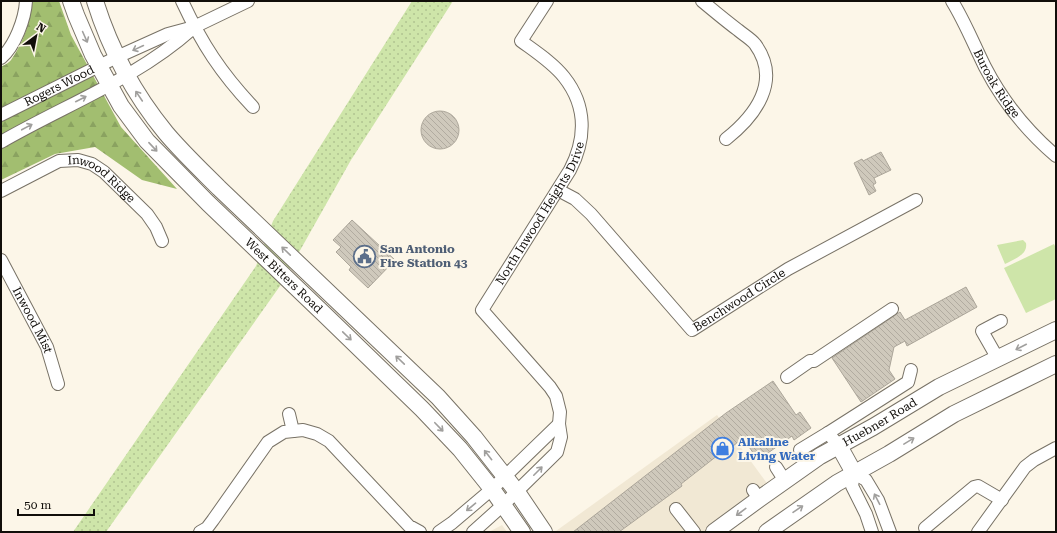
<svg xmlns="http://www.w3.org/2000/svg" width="1057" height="533" font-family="'Roboto Serif',serif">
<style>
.built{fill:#f1e8d4}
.grass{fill:url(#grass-dots)}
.forest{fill:url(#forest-firs)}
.park{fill:#cee5a9}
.building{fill:url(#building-back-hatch);stroke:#aca69a}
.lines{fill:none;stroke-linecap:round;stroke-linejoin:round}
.minor-casing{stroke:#787266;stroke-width:14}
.major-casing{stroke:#787266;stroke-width:18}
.minor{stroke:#fff;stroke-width:12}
.major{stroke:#fff;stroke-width:16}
.oneway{stroke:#a09f9d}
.labels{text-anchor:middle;stroke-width:4;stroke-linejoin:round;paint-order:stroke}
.street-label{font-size:12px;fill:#110e0a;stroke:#fcf6e8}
.service-label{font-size:12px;font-weight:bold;fill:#4e5e75;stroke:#fcf6e8;text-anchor:start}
.shop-label{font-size:12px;font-weight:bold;fill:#366cbe;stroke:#fcf6e8;text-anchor:start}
</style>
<defs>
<pattern id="grass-dots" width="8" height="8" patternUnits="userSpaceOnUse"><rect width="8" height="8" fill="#cee5a9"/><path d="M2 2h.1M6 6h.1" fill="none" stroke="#b0c390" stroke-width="1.8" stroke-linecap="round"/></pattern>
<pattern id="forest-firs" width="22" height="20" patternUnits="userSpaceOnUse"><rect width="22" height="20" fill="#a2be70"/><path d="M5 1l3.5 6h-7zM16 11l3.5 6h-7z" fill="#8aa260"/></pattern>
<pattern id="building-back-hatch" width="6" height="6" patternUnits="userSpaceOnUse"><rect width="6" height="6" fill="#cfc9bc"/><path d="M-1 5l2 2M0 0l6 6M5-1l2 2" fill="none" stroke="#b1aba0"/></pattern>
</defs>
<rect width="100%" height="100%" fill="#fcf6e8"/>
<g class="built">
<polygon points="717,415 769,486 707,532 557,532 556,531"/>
<polygon points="502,525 507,532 489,532"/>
</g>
<polygon class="grass" points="412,1 453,1 351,160 280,286 106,532 73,532 256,266 273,221"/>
<path class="forest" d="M32,1h27l12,34 50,92 56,62 -35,-9 -47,-33 -40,7 -54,26v-113c3,-2 8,-4 10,-7 12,-17 20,-39 21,-59z"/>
<g class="park">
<path d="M1023,240l3,3c2,12 -12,16 -21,21l-8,-19z"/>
<polygon points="1054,244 1056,248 1056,299 1026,313 1004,268"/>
</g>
<g class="building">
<circle cx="440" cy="130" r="19"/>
<polygon points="881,152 891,170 874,178 876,183 873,185 876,191 869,195 854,163 862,159 863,161"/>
<polygon points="352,220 395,260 368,288 349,270 351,267 336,252 341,247 333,240"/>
<polygon points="966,287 977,307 907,346 905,341 894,347 889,370 895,379 861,402 832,358 900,312 905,320"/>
<polygon points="773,381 796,415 800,412 811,428 794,440 792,436 758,460 743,438 728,450 727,448 681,484 682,486 619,532 573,532 726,413"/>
</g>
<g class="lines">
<defs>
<g id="minor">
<path d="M182,1c20,43 39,72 71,106"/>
<path d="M702,1c12,10 24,20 36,29 6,5 13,9 17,14 27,37 0,72 -29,95"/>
<path id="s1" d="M952,1c13,21 22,44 33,66 17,33 43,65 71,89"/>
<path d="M1,58c14,-12 24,-39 25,-57"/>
<path id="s2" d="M1,115l116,-58 51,-23 26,-7 54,-26"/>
<path d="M1,142c64,-37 135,-63 191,-113"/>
<path id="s3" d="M558,190l17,9 16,15 101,116 96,-61 128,-69"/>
<path id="s4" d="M1,191l58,-30 19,-1 14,4 12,8 43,42 9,13 6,14"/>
<path id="s5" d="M1,260l46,87 11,37"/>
<polyline points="998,359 982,331 1001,321"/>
<polyline points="787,377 810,361 814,361 892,309"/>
<polyline points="289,414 293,431"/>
<polyline points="839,446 828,433 908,382 911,370"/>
<polyline points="800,450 828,433"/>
<polyline points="776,467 785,481"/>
<polyline points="753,490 759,499"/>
<polyline points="676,509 694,532"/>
<polyline points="925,528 974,487 978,486 1002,500"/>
<polyline points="200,532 207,528 213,520 268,442 284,432 303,430 317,434 329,441 409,526 420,532"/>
<polyline points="439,532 452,523 492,489 559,424"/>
<path id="s6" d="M473,532l30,-27 54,-53 4,-15 -2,-13 1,-12 -4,-16 -6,-9 -68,-77 88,-140c16,-31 17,-64 -6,-93 -11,-14 -28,-25 -43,-36l26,-40"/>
<polyline points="872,532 866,514 852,486 854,473 866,480 878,500 890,532"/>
<polyline points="978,532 1025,467 1034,460 1056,448"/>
</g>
<g id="major">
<path id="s7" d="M71,1l5,14 17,40 28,51 26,35 61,62 117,112 97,94 38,40 32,40 30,43"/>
<path d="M95,1c15,48 39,93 71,132 16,19 35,37 53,55l219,209 36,40 43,55 27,40"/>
<polyline points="839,446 854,473"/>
<path id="s8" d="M714,532l45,-33 61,-43 53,-29 66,-40 117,-57"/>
<polyline points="767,532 837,483 889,454 954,414 1056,364"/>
</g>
</defs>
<use href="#minor" class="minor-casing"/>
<use href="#major" class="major-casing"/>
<use href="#minor" class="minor"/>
<use href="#major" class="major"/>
</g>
<defs><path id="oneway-shaft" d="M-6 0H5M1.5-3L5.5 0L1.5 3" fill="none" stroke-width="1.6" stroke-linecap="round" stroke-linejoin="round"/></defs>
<g class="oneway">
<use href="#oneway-shaft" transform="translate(85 37) rotate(66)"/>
<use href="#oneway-shaft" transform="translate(138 48) rotate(155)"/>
<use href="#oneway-shaft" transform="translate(139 96) rotate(-124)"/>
<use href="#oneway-shaft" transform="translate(81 99) rotate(-27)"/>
<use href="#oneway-shaft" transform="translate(27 127) rotate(-28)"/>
<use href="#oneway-shaft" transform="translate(153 147) rotate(47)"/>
<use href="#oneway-shaft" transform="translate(286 251) rotate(-136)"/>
<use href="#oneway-shaft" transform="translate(347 336) rotate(44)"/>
<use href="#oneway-shaft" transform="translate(1021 347) rotate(153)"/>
<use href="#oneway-shaft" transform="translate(400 360) rotate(-136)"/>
<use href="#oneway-shaft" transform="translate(439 427) rotate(46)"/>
<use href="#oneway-shaft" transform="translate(909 441) rotate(-31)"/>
<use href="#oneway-shaft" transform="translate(488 455) rotate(-128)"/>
<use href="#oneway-shaft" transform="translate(538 471) rotate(-45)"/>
<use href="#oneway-shaft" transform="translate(877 499) rotate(-117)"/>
<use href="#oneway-shaft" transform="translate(471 507) rotate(140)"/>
<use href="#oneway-shaft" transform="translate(798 509) rotate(-34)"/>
<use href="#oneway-shaft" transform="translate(741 512) rotate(143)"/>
</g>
<defs>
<symbol id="civic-ring" viewBox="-11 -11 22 22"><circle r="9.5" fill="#fcf6e8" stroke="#5c6f8a" stroke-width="1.5"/><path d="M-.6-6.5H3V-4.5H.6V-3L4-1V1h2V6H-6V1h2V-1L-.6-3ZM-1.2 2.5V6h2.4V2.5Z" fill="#5c6f8a"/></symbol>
<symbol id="shop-ring" viewBox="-11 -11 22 22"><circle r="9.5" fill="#fcf6e8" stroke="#3f7fe0" stroke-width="1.5"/><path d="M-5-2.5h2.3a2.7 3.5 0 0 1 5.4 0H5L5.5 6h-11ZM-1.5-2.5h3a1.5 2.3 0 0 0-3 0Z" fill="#3f7fe0"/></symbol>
</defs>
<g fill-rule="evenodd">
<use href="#civic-ring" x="352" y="244" width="25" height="25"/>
<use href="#shop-ring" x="710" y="436" width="25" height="25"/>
</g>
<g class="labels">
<g class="street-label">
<text dy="4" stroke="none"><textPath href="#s1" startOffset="94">Buroak Ridge</textPath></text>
<text dy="4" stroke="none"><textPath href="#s2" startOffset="65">Rogers Wood</textPath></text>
<text dy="4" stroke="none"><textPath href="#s4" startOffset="114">Inwood Ridge</textPath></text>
<text dy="4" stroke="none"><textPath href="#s6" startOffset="400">North Inwood Heights Drive</textPath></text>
<text dy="4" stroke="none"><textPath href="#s7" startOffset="352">West Bitters Road</textPath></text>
<text dy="4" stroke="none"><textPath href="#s3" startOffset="251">Benchwood Circle</textPath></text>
<text dy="4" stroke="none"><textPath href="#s5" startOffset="68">Inwood Mist</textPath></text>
<text dy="4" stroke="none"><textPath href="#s8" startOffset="199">Huebner Road</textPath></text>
</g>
<g class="service-label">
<text x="380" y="253">San Antonio<tspan x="380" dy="14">Fire Station 43</tspan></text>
</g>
<g class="shop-label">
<text x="738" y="446">Alkaline<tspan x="738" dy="14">Living Water</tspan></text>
</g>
</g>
<rect width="1057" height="533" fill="none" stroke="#110e0a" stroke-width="4"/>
<g transform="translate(36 36) rotate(32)" stroke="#fcf6e8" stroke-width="3" paint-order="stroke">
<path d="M0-3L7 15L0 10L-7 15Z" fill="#110e0a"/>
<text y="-6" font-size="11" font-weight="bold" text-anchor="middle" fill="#110e0a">N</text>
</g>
<path d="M18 509v6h76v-6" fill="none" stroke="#110e0a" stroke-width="2"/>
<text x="24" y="509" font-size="12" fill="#110e0a" stroke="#fcf6e8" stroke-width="3" paint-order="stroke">50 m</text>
</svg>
